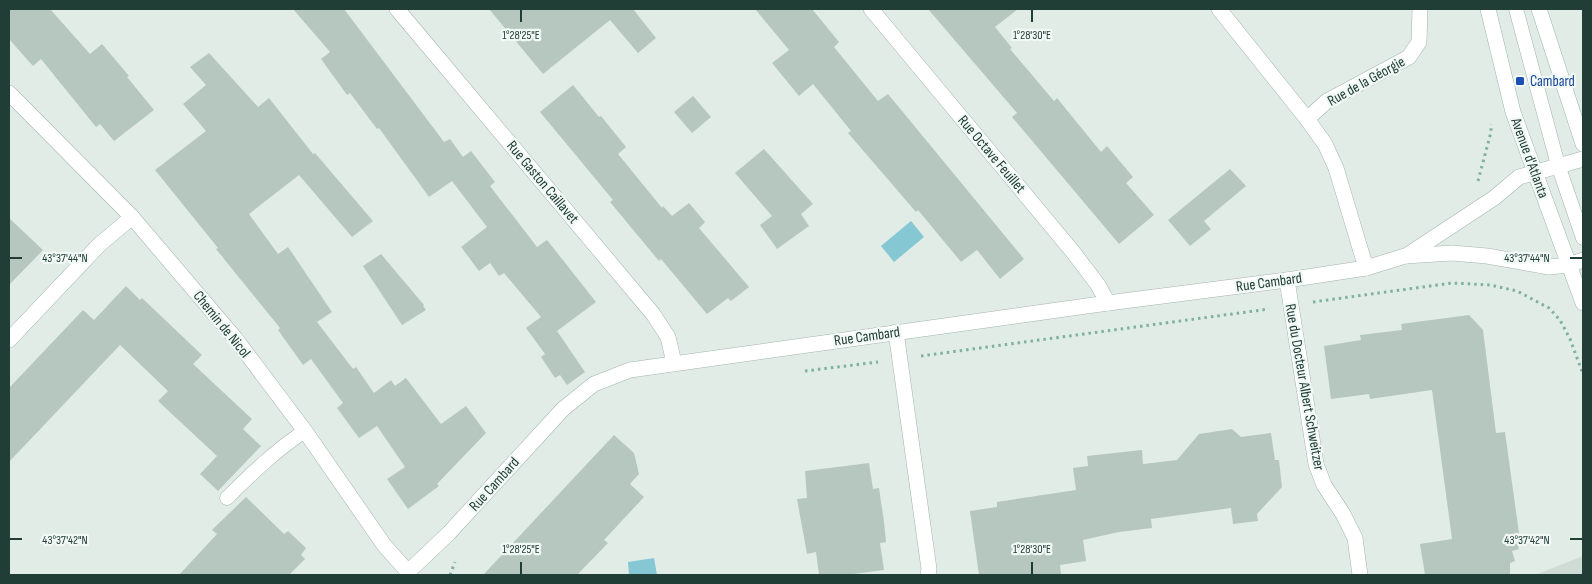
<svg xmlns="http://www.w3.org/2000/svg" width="1592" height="584" font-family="'Sofia Sans Condensed',sans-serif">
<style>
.built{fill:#cfdcd6}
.water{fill:#86c7d4}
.building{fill:#b6c7c0}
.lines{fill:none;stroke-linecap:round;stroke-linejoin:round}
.lane-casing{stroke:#a3b4ae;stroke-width:15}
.street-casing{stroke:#a3b4ae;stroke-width:16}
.secondary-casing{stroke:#9eb8af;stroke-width:16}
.path{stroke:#7fb1a2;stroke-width:3;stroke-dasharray:2.5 4;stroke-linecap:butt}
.lane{stroke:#fff;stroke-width:14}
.street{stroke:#fff;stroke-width:15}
.secondary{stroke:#fff;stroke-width:15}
.ticks{fill:none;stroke:#203e36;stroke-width:2}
.transit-dot{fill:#1a4fb4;stroke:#f1f8f5;stroke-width:2}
.labels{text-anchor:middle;stroke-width:4.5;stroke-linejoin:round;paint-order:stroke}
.street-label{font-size:15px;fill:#203e36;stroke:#f1f8f5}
.transit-label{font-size:15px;fill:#164399;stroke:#f1f8f5;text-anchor:start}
.ticks-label{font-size:12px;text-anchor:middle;fill:#203e36;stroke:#f1f8f5;stroke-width:4.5;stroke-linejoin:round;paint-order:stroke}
</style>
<rect width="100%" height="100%" fill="#e1ece7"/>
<polygon class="built" points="1583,556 1583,575 1535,575"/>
<g class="water">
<polygon points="911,221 924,237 894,262 881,246"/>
<polygon points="654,558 657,575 629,575 628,562"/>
</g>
<g class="building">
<polygon points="9,9 50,9 90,54 102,44 129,76 127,77 154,110 114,141 100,124 96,127 41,59 33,66 9,39"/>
<polygon points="293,9 344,9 444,142 450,139 463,157 471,151 495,182 490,186 537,247 547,240 596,302 557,331 585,372 567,385 560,375 555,378 541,357 545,354 526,328 541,317 504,273 499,276 490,263 479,271 461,247 487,227 452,181 429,197 379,128 377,129 350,93 347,95 321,59 330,52"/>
<polygon points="489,9 633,9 656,38 638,53 610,20 543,74"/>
<polygon points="755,9 812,9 839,42 834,47 878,101 888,94 1024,259 1000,279 977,250 961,262 918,210 916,212 848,133 851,131 813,84 799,96 772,63 789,50"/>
<polygon points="928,9 1018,9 995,27 1012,48 1010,49 1054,101 1057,98 1101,152 1107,146 1133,177 1126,183 1154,215 1119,244 1012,117 1017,113"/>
<polygon points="209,53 258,107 269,98 313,154 315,153 373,221 352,237 299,175 249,214 278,254 288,247 332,312 317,322 353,369 356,367 374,393 391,380 395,386 406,378 441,424 466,406 486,433 437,484 439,486 408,509 387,479 405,467 377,426 359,438 337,408 343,403 311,359 303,365 278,330 280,328 216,249 218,248 155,170 206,131 183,104 206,85 190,67"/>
<polygon points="573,85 599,117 601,116 626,147 618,154 662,208 663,206 672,216 689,203 705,222 699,228 749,287 731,301 728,298 707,314 661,259 659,261 610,202 613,200 540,112"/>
<polygon points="693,96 711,117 692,133 674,112"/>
<polygon points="764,149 813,204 801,214 809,226 777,249 760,225 772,216 735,173"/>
<polygon points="1230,169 1246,186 1204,221 1211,229 1190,246 1168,220"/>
<polygon points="9,218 43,250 9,285"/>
<polygon points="381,254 424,305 423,306 426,310 402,325 363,266"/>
<polygon points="126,286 140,300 142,298 202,355 193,364 252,419 243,429 261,446 218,491 200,474 217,456 158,401 168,391 120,345 9,462 9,388 83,310 94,320"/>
<polygon points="1469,315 1483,330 1496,433 1505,432 1519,533 1514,535 1519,549 1512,551 1515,561 1510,563 1510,575 1425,575 1420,544 1452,539 1432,390 1370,399 1369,394 1331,399 1324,346 1361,340 1360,335 1402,330 1401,324"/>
<polygon points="1232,429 1241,437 1271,433 1275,460 1279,460 1282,487 1257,514 1258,521 1233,524 1231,508 1151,519 1152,528 1119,532 1083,540 1086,561 1060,565 1061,575 979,575 970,511 997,507 997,502 1076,490 1073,468 1088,466 1087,456 1142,450 1143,464 1177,460 1199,434"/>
<polygon points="614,435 634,453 639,474 630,484 644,497 604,540 608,543 577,575 483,575"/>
<polygon points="869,463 873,489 879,488 884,522 886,542 880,543 884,570 846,575 819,575 816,552 807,554 797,499 807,498 805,471"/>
<polygon points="246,497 284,534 288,531 306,548 301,555 305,559 289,575 179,575 217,534 212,530"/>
</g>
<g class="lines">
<defs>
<g id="lane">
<polyline points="1516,9 1558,165 1583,238"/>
<path d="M227,498c25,-25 49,-48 78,-67"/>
</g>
<g id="street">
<polyline points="397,9 653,314 668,337 674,363"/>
<polyline points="871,9 1073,252 1098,285 1108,303"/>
<polyline points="1219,9 1307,119 1325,144 1336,168 1366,268"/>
<polyline points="9,93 132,217 235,338 305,431 384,545 408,572 408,575"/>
<polyline points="1307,119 1327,101 1409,57 1419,42 1420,9"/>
<polyline points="1406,256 1494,198 1519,177 1583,159"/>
<polyline points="1287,280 1316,464 1324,485 1343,514 1355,538 1360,575"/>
<polyline points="896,332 929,569 928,575"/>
<polyline points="9,340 99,245 132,217"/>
<polyline points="408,572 449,533 563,409 594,384 630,370 1108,303 1287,280 1366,268 1405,256 1452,253 1487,256 1549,267 1569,265 1583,260"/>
</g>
<g id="secondary">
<polyline points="1488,9 1513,112 1583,303"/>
<polyline points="1539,9 1583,144"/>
</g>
</defs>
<use href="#lane" class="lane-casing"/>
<use href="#street" class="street-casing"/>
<use href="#secondary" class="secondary-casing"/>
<g class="path">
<polyline points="1478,181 1491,132 1491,124"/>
<polyline points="1313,302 1452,283 1490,285 1517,291 1549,308 1560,320 1570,339 1583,374"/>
<polyline points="921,356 1269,309"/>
<polyline points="805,371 878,362"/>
<polyline points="450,575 455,562"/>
</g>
<use href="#lane" class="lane"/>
<use href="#street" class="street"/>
<use href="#secondary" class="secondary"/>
</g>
<path class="ticks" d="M521,10v12M1032,10v12M10,258h12M1570,258h12M10,539h12M1570,539h12M521,562v12M1032,562v12"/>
<rect class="transit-dot" x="1515" y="76" width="10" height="10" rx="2.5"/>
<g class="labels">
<g class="street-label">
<text transform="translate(1366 81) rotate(-29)" y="5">Rue de la Géorgie</text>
<text transform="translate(992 154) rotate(50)" y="5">Rue Octave Feuillet</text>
<text transform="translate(1530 158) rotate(70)" y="5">Avenue d'Atlanta</text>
<text transform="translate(543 182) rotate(50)" y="5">Rue Gaston Caillavet</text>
<text transform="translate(1269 282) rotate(-8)" y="5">Rue Cambard</text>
<text transform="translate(222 324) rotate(51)" y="5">Chemin de Nicol</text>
<text transform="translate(867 336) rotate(-8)" y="5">Rue Cambard</text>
<text transform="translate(1305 387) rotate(80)" y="5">Rue du Docteur Albert Schweitzer</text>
<text transform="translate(494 484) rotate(-48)" y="5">Rue Cambard</text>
</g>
<g class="transit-label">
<text x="1530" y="86">Cambard</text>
</g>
</g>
<g class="ticks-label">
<text x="521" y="39">1°28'25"E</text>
<text x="1032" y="39">1°28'30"E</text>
<text x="65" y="262">43°37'44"N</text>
<text x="1527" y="262">43°37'44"N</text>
<text x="65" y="544">43°37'42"N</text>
<text x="1527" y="544">43°37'42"N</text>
<text x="521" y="553">1°28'25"E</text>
<text x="1032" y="553">1°28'30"E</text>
</g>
<rect width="1592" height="584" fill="none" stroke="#203e36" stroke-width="20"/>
</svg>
